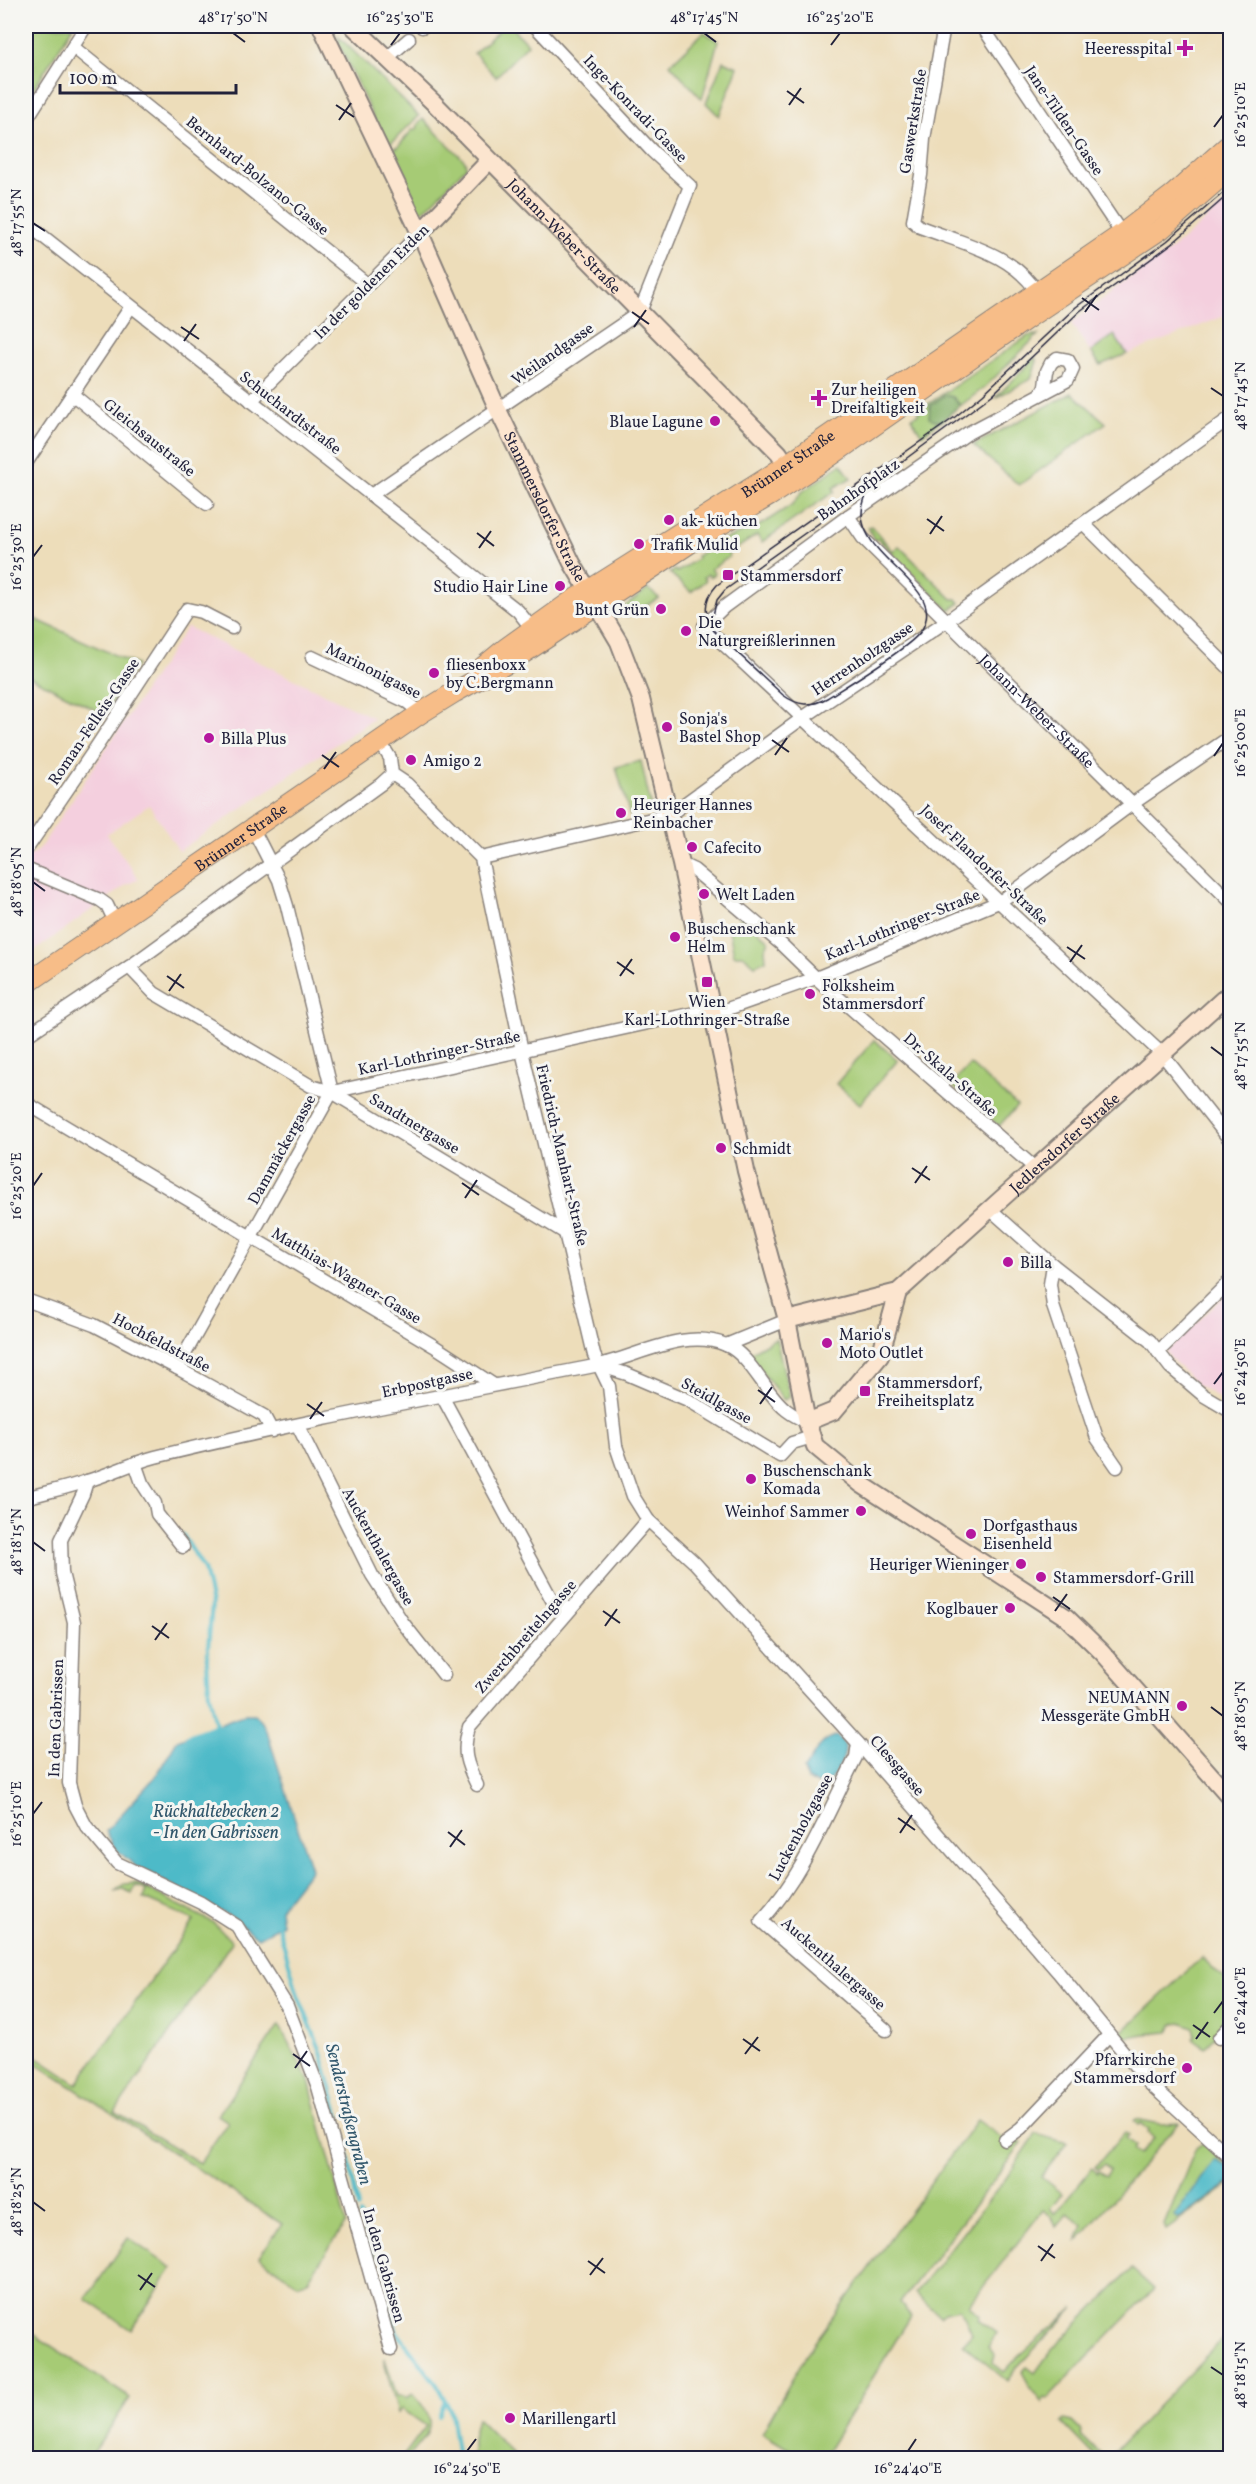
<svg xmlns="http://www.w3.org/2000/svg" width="1256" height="2484" font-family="Vollkorn,serif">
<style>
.built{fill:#f4cfde}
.green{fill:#a6cb75;stroke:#647658;stroke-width:1.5}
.forest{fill:#84af66;stroke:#536850;stroke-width:1.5}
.water{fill:#4dbac8;stroke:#386e82;stroke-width:1.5}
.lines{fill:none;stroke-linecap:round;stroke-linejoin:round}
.stream{stroke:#4dbac8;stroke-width:4}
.street-casing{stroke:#88807a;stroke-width:15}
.secondary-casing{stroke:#88807a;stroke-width:20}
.primary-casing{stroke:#88807a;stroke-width:22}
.street{stroke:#fff;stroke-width:12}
.secondary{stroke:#fce5cf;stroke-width:16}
.primary{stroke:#f7bd88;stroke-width:20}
.tram{stroke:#22223b;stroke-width:1.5}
.ticks{fill:none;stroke:#22223b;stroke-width:2}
.poi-dot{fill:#b5179e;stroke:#f6f6f2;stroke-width:2}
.labels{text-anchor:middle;stroke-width:6;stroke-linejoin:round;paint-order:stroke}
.poi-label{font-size:16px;fill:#22223b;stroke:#f6f6f2;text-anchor:start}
.street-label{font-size:16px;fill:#22223b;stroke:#f6f6f2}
.water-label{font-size:18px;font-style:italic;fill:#31576c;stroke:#f6f6f2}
.neatline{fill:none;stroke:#22223b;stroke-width:2}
.ticks-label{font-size:15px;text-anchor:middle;fill:#22223b}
</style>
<rect width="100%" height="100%" fill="#f6f6f2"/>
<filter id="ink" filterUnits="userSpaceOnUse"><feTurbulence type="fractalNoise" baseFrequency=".0167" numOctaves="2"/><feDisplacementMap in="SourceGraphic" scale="12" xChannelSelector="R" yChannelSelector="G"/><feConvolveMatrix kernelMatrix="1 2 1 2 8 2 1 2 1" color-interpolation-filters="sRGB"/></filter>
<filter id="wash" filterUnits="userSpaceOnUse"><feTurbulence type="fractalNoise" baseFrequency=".008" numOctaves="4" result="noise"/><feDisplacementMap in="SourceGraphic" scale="24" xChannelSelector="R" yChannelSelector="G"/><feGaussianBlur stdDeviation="1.35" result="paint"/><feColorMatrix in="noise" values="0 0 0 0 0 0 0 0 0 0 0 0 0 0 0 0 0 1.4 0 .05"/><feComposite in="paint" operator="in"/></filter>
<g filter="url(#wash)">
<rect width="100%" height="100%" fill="#edddba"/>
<g class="built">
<polygon points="1230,199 1230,314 1100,365 1071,324 1100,300 1172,249"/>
<polygon points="187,627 374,718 179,851 149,805 107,834 139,879 126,885 26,957 26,858 38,851"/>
<polygon points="1230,1291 1230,1405 1196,1384 1165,1352"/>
</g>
<g class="green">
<polygon points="26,26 73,26 26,101"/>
<polygon points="504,26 510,26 528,44 496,77 474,53"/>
<polygon points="704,32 718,41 702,99 670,64"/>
<polygon points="338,36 419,116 387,147 339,44"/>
<polygon points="723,61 738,67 719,116 706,103"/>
<polygon points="423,119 465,161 466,167 426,209 418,213 389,154 395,147 397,148 413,129 415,130 418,127 417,125"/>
<polygon points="1038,335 985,387 922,435 911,418 919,413 918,411 1028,336"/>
<polygon points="1114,335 1127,354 1100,365 1091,352"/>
<polygon points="1035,358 1037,361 1031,379 995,398"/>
<polygon points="1072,393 1106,423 1019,485 973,445"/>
<polygon points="841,464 851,478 833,488 835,491 762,542 757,535 728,554 729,557 711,569 715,574 710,577 708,574 704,577 706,580 691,592 670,573 675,570 677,572 697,559 696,556 719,542 762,524 793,504 802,492"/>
<polygon points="871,526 893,551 899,546 952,599 957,599 960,603 949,610 878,539 874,540 868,527"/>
<polygon points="648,589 659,598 627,617 624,607"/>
<polygon points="26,615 137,665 104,714 26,675"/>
<polygon points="641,761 652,811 630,816 616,767"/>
<polygon points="742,916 769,941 765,949 766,960 755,965 743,955 734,955 728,924 733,925 740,922 739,919"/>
<polygon points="874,1040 898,1060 860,1104 836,1084"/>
<polygon points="970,1064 1017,1106 999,1126 951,1085"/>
<polygon points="776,1338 790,1397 784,1400 748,1354"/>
<polygon points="136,1883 214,1923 232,1942 115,2112 200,2163 228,2122 218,2115 279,2025 309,2081 346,2223 308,2280 298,2284 259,2257 282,2224 26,2057 26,2050 77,2084 194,1920 143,1898 146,1890 135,1886 132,1893 123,1889 114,1891 124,1884"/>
<polygon points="1202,1957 1230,1985 1230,2021 1205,2047 1193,2038 1195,2036 1193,2027 1181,2022 1174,2024 1169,2032 1144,2034 1123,2038 1119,2035"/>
<polygon points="1136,2119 1160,2124 1179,2123 1076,2242 1083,2225 1068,2213 1056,2227 1052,2217 1043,2210 969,2305 980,2315 978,2319 997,2333 988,2347 995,2355 993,2363 1004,2372 1018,2357 1075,2307 1017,2367 1007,2381 963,2344 972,2334 964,2316 959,2309 945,2312 940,2316 915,2293 1004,2181 1036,2134 1067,2143 1041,2177 1062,2194 1050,2208 1055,2214 1092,2168 1097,2173 1099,2171 1106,2176 1110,2170 1104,2165 1098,2169 1095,2167 1125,2132 1129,2135 1126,2138 1135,2146 1133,2150 1139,2155 1154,2138 1148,2133 1149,2130 1141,2123 1138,2125 1134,2121"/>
<polygon points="977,2120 1007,2141 1015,2138 1022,2143 900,2303 911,2316 823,2458 803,2458 762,2433 807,2353"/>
<polygon points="1203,2143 1230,2167 1230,2184 1166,2230 1164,2225 1196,2148"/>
<polygon points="128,2238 172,2268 131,2330 86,2299"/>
<polygon points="1132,2269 1154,2289 1047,2399 1044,2397 1042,2403 1032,2390 1022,2372 1027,2367 1035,2373 1050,2352"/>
<polygon points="26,2329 130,2398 90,2458 26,2458"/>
<polygon points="1230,2331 1230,2454 1226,2458 1096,2458 1062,2423 1064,2420 1072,2422 1081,2431 1080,2435 1096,2451 1108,2458"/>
<path d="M385,2359l12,37h7l2,2 7,-4c28,30 16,38 -6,64h-5l24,-32 -24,-17 -4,4 -14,-52z"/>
<polygon points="477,2418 517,2458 472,2458 472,2438"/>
</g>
<polygon class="forest" points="945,395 953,397 960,405 941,422 929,418 930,406"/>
<g class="water">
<polygon points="245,1714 254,1714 262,1722 268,1735 311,1869 280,1909 282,1924 258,1938 235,1919 135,1866 115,1848 106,1831 156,1776 177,1740"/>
<path d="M836,1736c4,3 9,6 9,11 1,11 -12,35 -23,37 -5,1 -10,-2 -15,-4l-3,-10c8,-12 17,-32 32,-34z"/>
<polygon points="1215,2160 1230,2168 1230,2182 1179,2219 1176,2218 1175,2215"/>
</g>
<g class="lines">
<g class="stream">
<polyline points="183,1535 204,1569 212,1604 207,1659 209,1694 216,1725 190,1735 187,1738"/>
<polyline points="277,1921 298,1995 320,2049 344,2135 358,2208"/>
<polyline points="360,2215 397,2332 437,2385 451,2412 458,2458"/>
<polyline points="439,2416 445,2400"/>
</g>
</g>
</g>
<g filter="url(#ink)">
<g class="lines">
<defs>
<g id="street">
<path d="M944,26l-20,113 -3,36 -8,46 7,6c44,17 94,26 120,69"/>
<polyline points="982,26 1122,234"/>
<polyline points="422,27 424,26"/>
<polyline points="73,47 367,284"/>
<polyline points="387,58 409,39"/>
<polyline points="26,120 86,26"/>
<polyline points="26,223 518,611 533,630"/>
<polyline points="72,394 207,504"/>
<polyline points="1041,394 1045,386 1047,371 1051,363 1057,358 1068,360 1073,369 1068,380 968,433 848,516 724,607 704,626 1162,1054 1230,1140"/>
<polyline points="251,401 420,233"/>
<polyline points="26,463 130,308"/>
<polyline points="371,495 640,312 690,186 652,151 535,26"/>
<path id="s1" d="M848,516l15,22 367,363"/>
<polyline points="1084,524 1230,669"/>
<polyline points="312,657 407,702 421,713"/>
<polyline points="380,742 390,758 392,774 407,784 481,858 522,1051 594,1355 609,1386 616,1446 633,1496 648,1520 695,1563 858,1743 1058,1972 1149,2083 1230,2157"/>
<polyline points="26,850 93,752 187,609 201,612 232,628"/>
<polyline points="481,858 669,815 804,717 948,620 1230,418"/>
<polyline points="681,864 694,870 781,944 816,978 1036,1169"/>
<polyline points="26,869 100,900 107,905 115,922"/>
<polyline points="129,967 154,993 311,1086 332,1092 564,1232"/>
<polyline points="26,1036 129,967 381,784 392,774"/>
<polyline points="332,1092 699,1012 713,1014 816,978 1001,901 1132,804 1230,737"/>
<polyline points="26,1103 434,1346 494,1385"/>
<polyline points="991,1210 1053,1265 1150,1341 1170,1367 1203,1395 1230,1411"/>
<polyline points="1053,1265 1050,1284 1053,1306 1097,1438 1117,1467"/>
<polyline points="26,1300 94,1325 177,1368 264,1416 272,1431"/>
<polyline points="726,1345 787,1320"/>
<polyline points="1158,1352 1230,1281"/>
<polyline points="598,1365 627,1374 688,1400 780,1456 792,1443 812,1437"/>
<polyline points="177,1368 332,1092 287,906 279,880 253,829"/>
<polyline points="442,1396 552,1600 569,1609"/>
<polyline points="298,1426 372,1575 403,1623 444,1675"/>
<polyline points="135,1463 142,1483 155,1503 157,1514 183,1547"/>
<polyline points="87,1481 83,1494 61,1540 62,1573 74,1622 69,1783 75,1805 86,1826 117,1863 201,1903 237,1926 287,2006 318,2087 391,2349"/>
<path d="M26,1498c20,-6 41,-10 61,-17 23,-7 45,-18 68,-24 145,-36 293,-62 439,-91 42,-8 90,-39 132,-21 24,10 38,46 58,63 6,6 15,10 23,14"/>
<path d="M858,1743l-2,14c-27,53 -54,121 -95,164l125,109"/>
<path d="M477,1785c-11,-22 -15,-33 -8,-58l179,-207"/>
<polyline points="1219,2038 1230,2026"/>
<polyline points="1005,2140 1021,2128 1109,2035"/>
</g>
<g id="secondary">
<path id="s2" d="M321,26l99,207 78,177 74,153 47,79 22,57 40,165 65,307 41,149 20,102 8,24 46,38 205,133 36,35 128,145"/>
<path id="s3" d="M353,26l82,78 344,349 14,22"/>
<polyline points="420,233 489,161"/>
<path id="s4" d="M787,1320l111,-28 332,-299"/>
<polyline points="807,1422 834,1411 880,1356 898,1292"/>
</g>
<g id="primary">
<path id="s5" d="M482,668l23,-19 67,-48 195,-123 355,-244 52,-40 56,-50"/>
<path id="s6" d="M26,984l395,-271 34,-21 58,-32 183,-121 73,-43 57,-37 206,-144 129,-86 69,-60"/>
</g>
</defs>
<use href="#street" class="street-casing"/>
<use href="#secondary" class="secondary-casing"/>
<use href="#primary" class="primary-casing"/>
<use href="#street" class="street"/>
<use href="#secondary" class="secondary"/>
<use href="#primary" class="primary"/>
<g class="tram">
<path d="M1230,187l-63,54 -91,66 -93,87 -28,23 -238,168c-13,14 -14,30 -3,46l69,64c15,11 28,12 44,3 19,-12 84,-51 94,-67 34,-52 -97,-79 -48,-148l119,-88 88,-84 94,-69 56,-49"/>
<polyline points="713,615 717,600 725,590 846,504 858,491"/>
</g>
</g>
</g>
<path class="ticks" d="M233,33l12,9M704,33l12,9M391,45l9,-12M831,45l9,-12M787,91l17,12M336,105l18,12M789,105l12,-17M339,120l12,-17M1214,127l9,-12M33,223l12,8M1082,298l17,12M632,312l17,12M1085,312l12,-17M181,327l18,12M634,327l12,-17M184,341l12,-17M1211,388l12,8M927,519l17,12M477,533l17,13M930,534l12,-18M479,548l12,-17M33,557l9,-12M772,740l17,12M322,755l17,12M775,755l12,-17M1214,756l9,-13M324,769l12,-17M33,882l12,9M1067,947l18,12M617,962l17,12M1070,962l12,-17M167,976l17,12M620,976l12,-17M169,991l12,-17M1211,1047l12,9M912,1168l18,12M462,1183l17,12M915,1183l12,-17M33,1186l9,-13M465,1198l12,-18M1214,1384l9,-12M758,1390l17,12M307,1404l17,12M760,1404l12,-17M310,1419l12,-17M33,1542l12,9M1053,1597l17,12M603,1611l17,12M1055,1611l12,-17M152,1626l17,12M605,1626l12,-17M155,1640l12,-17M1211,1707l12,9M33,1814l9,-12M898,1818l17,12M448,1832l17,13M900,1833l12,-18M450,1847l12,-17M1214,2013l9,-12M1193,2025l17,12M743,2039l17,12M1196,2039l12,-17M293,2054l17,12M745,2054l13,-17M295,2068l12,-17M33,2202l12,9M1038,2246l17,12M588,2261l17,12M1041,2261l12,-17M138,2275l17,12M590,2275l13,-17M140,2290l12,-17M1211,2367l12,8M467,2451l9,-12M908,2451l8,-12"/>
<g class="poi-dot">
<path d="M1182 39h6v6h6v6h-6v6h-6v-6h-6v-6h6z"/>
<path d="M816 389h6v6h6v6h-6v6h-6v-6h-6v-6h6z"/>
<circle cx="715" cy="421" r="6"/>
<circle cx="669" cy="520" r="6"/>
<circle cx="639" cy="544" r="6"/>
<rect x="722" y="569" width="12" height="12" rx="3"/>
<circle cx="560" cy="586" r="6"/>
<circle cx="661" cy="609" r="6"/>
<circle cx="686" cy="631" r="6"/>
<circle cx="434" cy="673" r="6"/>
<circle cx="667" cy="727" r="6"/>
<circle cx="209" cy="738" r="6"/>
<circle cx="411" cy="760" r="6"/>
<circle cx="621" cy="813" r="6"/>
<circle cx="692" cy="847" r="6"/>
<circle cx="704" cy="894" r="6"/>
<circle cx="675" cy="937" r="6"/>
<rect x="701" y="976" width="12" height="12" rx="3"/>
<circle cx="810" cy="994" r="6"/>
<circle cx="721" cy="1148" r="6"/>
<circle cx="1008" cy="1262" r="6"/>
<circle cx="827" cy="1343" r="6"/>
<rect x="859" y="1385" width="12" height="12" rx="3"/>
<circle cx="751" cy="1479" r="6"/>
<circle cx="861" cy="1511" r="6"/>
<circle cx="971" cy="1534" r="6"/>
<circle cx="1021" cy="1564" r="6"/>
<circle cx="1041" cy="1577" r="6"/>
<circle cx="1010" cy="1608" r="6"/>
<circle cx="1182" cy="1706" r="6"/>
<circle cx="1187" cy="2068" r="6"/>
<circle cx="510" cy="2418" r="6"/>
</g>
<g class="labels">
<g class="poi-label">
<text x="1172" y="54" text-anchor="end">Heeresspital</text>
<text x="831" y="395">Zur heiligen<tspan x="831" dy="18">Dreifaltigkeit</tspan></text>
<text x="703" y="427" text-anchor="end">Blaue Lagune</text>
<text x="681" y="526">ak- küchen</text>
<text x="651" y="550">Trafik Mulid</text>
<text x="740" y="581">Stammersdorf</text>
<text x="548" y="592" text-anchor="end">Studio Hair Line</text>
<text x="649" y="615" text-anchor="end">Bunt Grün</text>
<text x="698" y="628">Die<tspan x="698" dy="18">Naturgreißlerinnen</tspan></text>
<text x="446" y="670">fliesenboxx<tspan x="446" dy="18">by C.Bergmann</tspan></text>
<text x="679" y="724">Sonja's<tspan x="679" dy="18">Bastel Shop</tspan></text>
<text x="221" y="744">Billa Plus</text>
<text x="423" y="766">Amigo 2</text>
<text x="633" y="810">Heuriger Hannes<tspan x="633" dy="18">Reinbacher</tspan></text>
<text x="704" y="853">Cafecito</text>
<text x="716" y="900">Welt Laden</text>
<text x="687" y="934">Buschenschank<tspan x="687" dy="18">Helm</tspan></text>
<text x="822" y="991">Folksheim<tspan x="822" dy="18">Stammersdorf</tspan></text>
<text x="707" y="1007" text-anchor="middle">Wien<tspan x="707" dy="18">Karl-Lothringer-Straße</tspan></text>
<text x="733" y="1154">Schmidt</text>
<text x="1020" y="1268">Billa</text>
<text x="839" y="1340">Mario's<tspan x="839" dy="18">Moto Outlet</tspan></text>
<text x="877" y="1388">Stammersdorf,<tspan x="877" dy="18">Freiheitsplatz</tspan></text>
<text x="763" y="1476">Buschenschank<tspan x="763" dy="18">Komada</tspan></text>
<text x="849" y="1517" text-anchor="end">Weinhof Sammer</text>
<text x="983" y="1531">Dorfgasthaus<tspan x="983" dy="18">Eisenheld</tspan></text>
<text x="1009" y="1570" text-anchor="end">Heuriger Wieninger</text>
<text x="1053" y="1583">Stammersdorf-Grill</text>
<text x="998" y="1614" text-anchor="end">Koglbauer</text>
<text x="1170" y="1703" text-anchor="end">NEUMANN<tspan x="1170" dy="18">Messgeräte GmbH</tspan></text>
<text x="1175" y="2065" text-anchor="end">Pfarrkirche<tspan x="1175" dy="18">Stammersdorf</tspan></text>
<text x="522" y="2424">Marillengartl</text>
</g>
<g class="street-label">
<text transform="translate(636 108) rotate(46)" y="6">Inge-Konradi-Gasse</text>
<text transform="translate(1065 120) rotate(56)" y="6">Jane-Tilden-Gasse</text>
<text transform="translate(912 121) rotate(-81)" y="6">Gaswerkstraße</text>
<text transform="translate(258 175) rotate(39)" y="6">Bernhard-Bolzano-Gasse</text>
<text dy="6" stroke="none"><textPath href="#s3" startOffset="298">Johann-Weber-Straße</textPath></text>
<text transform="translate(371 281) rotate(-45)" y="6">In der goldenen Erden</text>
<text transform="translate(552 353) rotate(-35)" y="6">Weilandgasse</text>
<text transform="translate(291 412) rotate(38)" y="6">Schuchardtstraße</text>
<text transform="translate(150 437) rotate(39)" y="6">Gleichsaustraße</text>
<text dy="6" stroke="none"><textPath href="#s5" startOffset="368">Brünner Straße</textPath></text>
<text transform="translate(858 489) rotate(-35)" y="6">Bahnhofplatz</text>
<text dy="6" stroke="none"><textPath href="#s2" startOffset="530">Stammersdorfer Straße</textPath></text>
<text transform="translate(862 658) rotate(-34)" y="6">Herrenholzgasse</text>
<text transform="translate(374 670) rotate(27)" y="6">Marinonigasse</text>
<text dy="6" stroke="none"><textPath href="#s1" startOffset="272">Johann-Weber-Straße</textPath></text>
<text transform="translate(93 721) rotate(-56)" y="6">Roman-Felleis-Gasse</text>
<text dy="6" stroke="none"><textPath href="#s6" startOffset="260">Brünner Straße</textPath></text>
<text transform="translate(985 864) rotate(43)" y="6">Josef-Flandorfer-Straße</text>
<text transform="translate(902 924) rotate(-22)" y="6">Karl-Lothringer-Straße</text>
<text transform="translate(439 1052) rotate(-12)" y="6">Karl-Lothringer-Straße</text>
<text transform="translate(951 1074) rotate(41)" y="6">Dr.-Skala-Straße</text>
<text transform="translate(415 1123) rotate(31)" y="6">Sandtnergasse</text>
<text dy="6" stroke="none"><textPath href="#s4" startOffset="338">Jedlersdorfer Straße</textPath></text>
<text transform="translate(281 1149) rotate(-61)" y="6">Dammäckergasse</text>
<text transform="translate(563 1155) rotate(77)" y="6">Friedrich-Manhart-Straße</text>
<text transform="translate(347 1275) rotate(31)" y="6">Matthias-Wagner-Gasse</text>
<text transform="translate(162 1342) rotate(28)" y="6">Hochfeldstraße</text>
<text transform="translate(427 1382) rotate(-12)" y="6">Erbpostgasse</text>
<text transform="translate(717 1400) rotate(29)" y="6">Steidlgasse</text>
<text transform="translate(379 1546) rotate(61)" y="6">Auckenthalergasse</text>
<text transform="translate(525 1636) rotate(-49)" y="6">Zwerchbreitelngasse</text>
<text transform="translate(55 1718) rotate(-88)" y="6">In den Gabrissen</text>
<text transform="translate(898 1765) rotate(49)" y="6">Clessgasse</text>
<text transform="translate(800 1827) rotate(-62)" y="6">Luckenholzgasse</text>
<text transform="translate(834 1963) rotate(41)" y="6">Auckenthalergasse</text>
<text transform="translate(385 2265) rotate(74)" y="6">In den Gabrissen</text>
</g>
<g class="water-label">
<text x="216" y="1817">Rückhaltebecken 2<tspan x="216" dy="21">- In den Gabrissen</tspan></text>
<text transform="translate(349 2114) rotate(76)" y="6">Senderstraßengraben</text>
</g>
</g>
<rect width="1256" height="2484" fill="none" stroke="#f6f6f2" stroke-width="66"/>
<path d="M60 84v9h176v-9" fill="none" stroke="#22223b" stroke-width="3"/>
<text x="69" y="84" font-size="18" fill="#22223b" stroke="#f6f6f2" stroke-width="4.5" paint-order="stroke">100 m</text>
<rect x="33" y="33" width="1190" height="2418" class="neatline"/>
<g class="ticks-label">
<text x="233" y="22">48°17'50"N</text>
<text x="400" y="22">16°25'30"E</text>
<text x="704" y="22">48°17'45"N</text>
<text x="840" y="22">16°25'20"E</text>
<text transform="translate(1240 115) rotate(-90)" y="5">16°25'10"E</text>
<text transform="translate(16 223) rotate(-90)" y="5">48°17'55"N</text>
<text transform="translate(1240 396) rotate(-90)" y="5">48°17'45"N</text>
<text transform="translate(16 557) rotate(-90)" y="5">16°25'30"E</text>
<text transform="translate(1240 743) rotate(-90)" y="5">16°25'00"E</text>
<text transform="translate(16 882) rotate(-90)" y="5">48°18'05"N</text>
<text transform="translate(1240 1056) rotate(-90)" y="5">48°17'55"N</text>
<text transform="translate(16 1186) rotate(-90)" y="5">16°25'20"E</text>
<text transform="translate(1240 1372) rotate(-90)" y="5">16°24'50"E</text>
<text transform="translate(16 1542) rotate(-90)" y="5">48°18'15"N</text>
<text transform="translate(1240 1716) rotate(-90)" y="5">48°18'05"N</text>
<text transform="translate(16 1814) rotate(-90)" y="5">16°25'10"E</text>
<text transform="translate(1240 2001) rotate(-90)" y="5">16°24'40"E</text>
<text transform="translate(16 2202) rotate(-90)" y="5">48°18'25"N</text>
<text transform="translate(1240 2375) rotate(-90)" y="5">48°18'15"N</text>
<text x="467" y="2473">16°24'50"E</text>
<text x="908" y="2473">16°24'40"E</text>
</g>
</svg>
